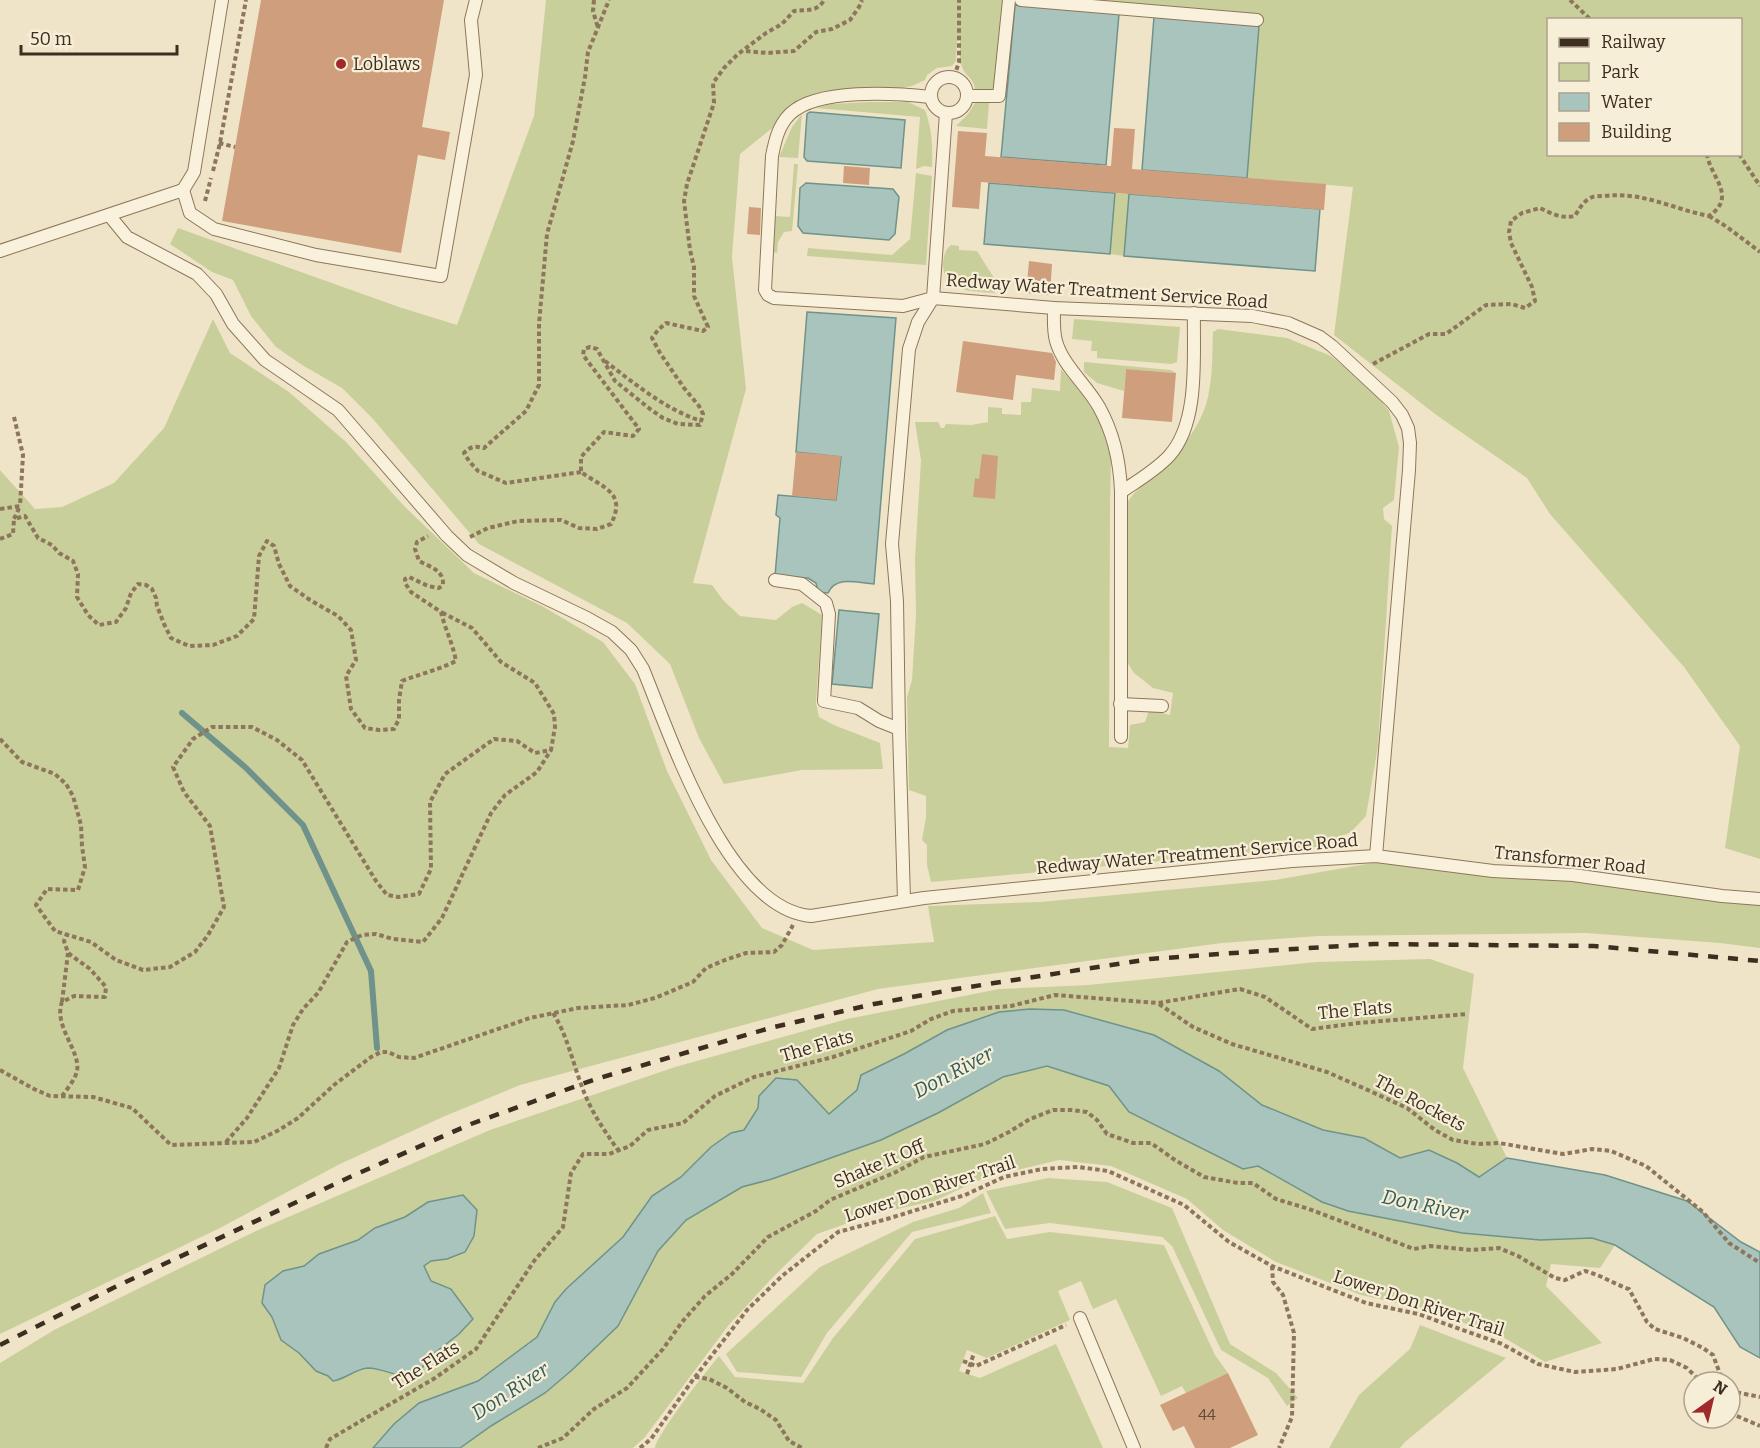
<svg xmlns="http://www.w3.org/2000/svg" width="1760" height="1448" font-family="Bitter,serif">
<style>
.green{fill:#c9cf9b;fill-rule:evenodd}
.water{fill:#a9c4bc;stroke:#6f938a;stroke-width:1.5}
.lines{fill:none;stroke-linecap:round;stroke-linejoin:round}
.stream{stroke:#6f938a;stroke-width:6}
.building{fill:#cf9f7d}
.service-casing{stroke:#8d765c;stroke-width:14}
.path{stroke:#8d765c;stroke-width:4;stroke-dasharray:4.5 3;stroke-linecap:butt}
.service{stroke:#faf1dc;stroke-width:12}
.rail{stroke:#3d2e20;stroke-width:4.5;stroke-dasharray:10 10;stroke-linecap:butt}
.poi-dot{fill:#9e2a2b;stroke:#f7eed8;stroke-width:2}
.labels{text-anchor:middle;stroke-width:4.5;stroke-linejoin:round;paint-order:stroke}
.number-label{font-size:15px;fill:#624a37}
.poi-label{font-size:18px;fill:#3d2e20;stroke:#f7eed8;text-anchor:start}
.street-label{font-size:18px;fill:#3d2e20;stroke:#f7eed8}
.water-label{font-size:20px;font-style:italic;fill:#2f5d5a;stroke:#f7eed8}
</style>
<rect width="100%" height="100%" fill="#f0e4c8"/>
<g class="green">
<path d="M546,0h456l-7,89h-20c-1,-11 -10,-13 -13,-22 -3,-8 -2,-19 -2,-27l-3,1 -1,20 -4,5 -15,2 -10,7 -2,5 -13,6 -16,3 -80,4 -76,61 -8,103 14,132 -53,194 19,2 11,15 17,16 36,4 16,-13 10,-4 20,12 -6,88 3,14 15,8 46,18 3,26 -81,1 -78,14 -25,-46 -29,-74 -43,-41 -148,-79 -106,-125 -31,-31 -40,-23 -26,-18 -25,-31 -18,-36 -21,-8 -42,-28 8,-16 221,79 58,18 77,-209z"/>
<path d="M1098,0h662v859l-35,-11 15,-102 -56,-79 -134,-153 -23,-36 -92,-64 -101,-79 19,-148 -106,-9 13,-164zM1548,20h192v134h-192z"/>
<path d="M870,102h38l17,8c7,19 8,36 7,57l-8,-1 -8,3 4,-52 -104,-9 15,-4z"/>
<polygon points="975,103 989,103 987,129 956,126 968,114"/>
<polygon points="802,114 798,158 779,157 792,127"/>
<polygon points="794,164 798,164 792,231 784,232 778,242 777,253 773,252 775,216 790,217"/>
<polygon points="916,173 932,176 926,265 807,256 808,248 892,255 910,239"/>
<polygon points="1115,193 1129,194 1124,256 1110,254"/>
<path d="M951,245l8,1v4l18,1 19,30 -1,12c-22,-2 -53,0 -52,-30 1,-8 2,-13 8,-18z"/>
<polygon points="213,319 230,353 289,392 346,442 405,507 474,573 542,606 603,642 635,684 667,771 711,860 762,928 813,950 934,942 928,906 1040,902 1275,880 1378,862 1461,866 1582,876 1760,906 1760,948 1720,943 1586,933 1318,936 1222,943 878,989 520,1085 445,1116 340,1164 220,1228 0,1334 0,470 35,509 62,507 114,483 164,428"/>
<polygon points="1074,319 1180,327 1177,362 1171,364 1097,358 1097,351 1091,351 1092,341 1072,339"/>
<path d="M1218,329l69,9 44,18 38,30 20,25 10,36 -5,53 -11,8 1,11 8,7 -14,220 -12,70 -15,16 -34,15 -386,35 -4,-17v-20l-5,-5 4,-23v-21l-17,-6 -2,-93 5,-17 4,-65 -1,-57 6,-98 -6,-38h23l3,6h3l2,-4 25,1 17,-3v-15l14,1v6l19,1v-13h10l1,-14 28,3 1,-22 19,22 19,27 12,40 -1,50 -1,239 19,1 2,-23 15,-3 4,-12 21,5 3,-22 -20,-5 -19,-15 -9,-14 -1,-151c10,-19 26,-29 41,-43 20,-20 40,-45 44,-74 4,-19 3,-40 4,-59z"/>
<polygon points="1084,362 1171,370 1176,373 1126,369 1124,391 1097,383 1084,372"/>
<path d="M1430,959l44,15 -11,94 44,90 -28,20 -22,-15 -28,-13 -29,8 -36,-20 -41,-8 -61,-25 -43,-34 -65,-36 -90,-25 -34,-1 -31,3 -138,63 -4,15 -28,24 -32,-34 -38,16 -1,12 -14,22 -13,3 -20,14 -30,30 -29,19 -29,41 -57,52 -11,13 -18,35 -59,44 -59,22 -46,45h-373v-85l54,-33 204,-100 232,-100 185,-63 172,-48 152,-30 89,-4 228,-23zM428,1202l19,57 -16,2 -7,5 7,15 20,8 8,45 -27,21 -17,22c-20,3 -39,-14 -58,-7 -6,2 -12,7 -18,10l-23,-9 -17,-18 -18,-13 -9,-23 -10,-14 3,-18 18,-14 21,-5 15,-12 39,-14 17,-12 30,-11z"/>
<polygon points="1047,1066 1109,1086 1130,1112 1173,1133 1258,1166 1322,1202 1540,1240 1592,1238 1615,1245 1600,1268 1551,1264 1546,1286 1602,1343 1545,1362 1501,1336 1420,1308 1361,1295 1276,1262 1223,1230 1187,1199 1111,1166 1059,1160 984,1178 934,1201 874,1214 817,1234 772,1278 728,1326 645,1437 633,1448 460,1448 491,1426 545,1393 572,1370 618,1326 658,1251 686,1220 742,1187 938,1113 1007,1076"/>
<polygon points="1048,1178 1107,1182 1172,1208 1230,1344 1276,1373 1298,1398 1287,1406 1268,1378 1221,1350 1172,1246 1162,1237 1050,1223 1005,1229 986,1191"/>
<polygon points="983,1193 991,1213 912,1232 827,1333 801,1377 737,1372 726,1354 820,1267 913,1222 959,1208"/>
<path d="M995,1216l12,23 43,-7 114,13 51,110 13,18 -42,20 -4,-7 -21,10 -45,-97 -23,10 -12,-28 -23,10 12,29 -83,38 -20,-8 -8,21 21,7 76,-34 47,104h-448c2,-14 52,-78 64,-92l16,21 68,6 30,-45 82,-99z"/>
<polygon points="1420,1325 1506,1358 1405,1442 1400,1448 1329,1448 1359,1395 1410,1349"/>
</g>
<g class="water">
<polygon points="1015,5 1119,14 1106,165 1001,157"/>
<polygon points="1154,17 1259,26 1247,178 1142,170"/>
<polygon points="810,112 905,120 901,168 807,161 804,157 807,114"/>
<polygon points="806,183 893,189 899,197 895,234 889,240 803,233 798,226 800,188"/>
<polygon points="989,183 1115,193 1110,254 984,244"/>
<polygon points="1129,194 1320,209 1315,271 1124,256"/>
<path d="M807,312l89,6 -22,266c-16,-1 -38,-9 -46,9l-10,-1 -2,-9 -8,-5 -33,-2 5,-58 -4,-3 2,-20 58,5 5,-43 -45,-5z"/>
<polygon points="839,610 879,614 872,688 832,684"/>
<polygon points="1030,1009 1064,1010 1154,1035 1219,1071 1262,1105 1323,1130 1364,1138 1400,1158 1429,1150 1457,1163 1479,1177 1507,1158 1605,1175 1687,1201 1741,1242 1760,1252 1760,1358 1740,1347 1714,1307 1615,1245 1592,1238 1540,1240 1462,1233 1348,1211 1322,1202 1258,1166 1243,1169 1129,1112 1109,1086 1047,1066 1003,1077 938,1113 881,1140 772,1179 742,1187 686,1220 658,1251 618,1326 572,1370 545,1393 491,1426 460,1448 373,1448 394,1424 419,1403 478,1381 537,1337 555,1302 566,1289 623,1237 652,1196 681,1177 711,1147 731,1133 744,1130 758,1108 759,1096 776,1078 797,1080 829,1114 857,1090 861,1075 904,1054 947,1030 999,1012"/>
<path d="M463,1195l14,15 -3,26 -9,16 -18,7 -16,2 -7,5 7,15 20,8 22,30 -14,15 -27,21 -17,22c-16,2 -31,-9 -47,-9 -13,1 -22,11 -35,13l-5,-5 -12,-5 -17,-18 -18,-13 -9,-23 -10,-14 3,-18 18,-14 21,-5 15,-12 39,-14 17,-12 30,-11 23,-15z"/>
</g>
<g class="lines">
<polyline class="stream" points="182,713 245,767 303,825 371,971 377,1048"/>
</g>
<g class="building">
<polygon points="261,0 444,0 422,127 450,132 445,160 418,155 401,253 222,221"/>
<polygon points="1114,128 1135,129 1132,169 1326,184 1324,210 981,182 979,209 952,207 958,131 987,133 985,156 1111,166"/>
<polygon points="844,166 870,168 869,185 843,183"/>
<polygon points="749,207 761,208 760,235 747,234"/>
<polygon points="1029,261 1052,264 1050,295 1026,293"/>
<polygon points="963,341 1052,353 1056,362 1054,380 1016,375 1013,400 956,392"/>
<polygon points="1126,369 1176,373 1172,422 1122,418"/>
<polygon points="796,452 841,456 836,500 792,496"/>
<polygon points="982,454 998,456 995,499 973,497 975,478 979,479"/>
<polygon points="1228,1373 1258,1435 1230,1448 1195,1448 1184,1426 1173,1431 1160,1405"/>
</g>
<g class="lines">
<defs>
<g id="service">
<polyline points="1021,0 1257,20"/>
<circle cx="949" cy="95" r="18"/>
<polyline points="967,96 999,96 1009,0"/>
<path d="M930,97c-35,-4 -113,-9 -140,17 -12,12 -15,27 -18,42l-7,134 3,5 6,3 129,8 30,-8 13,-185"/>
<polyline points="183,190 190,213 214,229 316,255 441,276 476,75 471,20 476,0"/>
<path d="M109,215l18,22 70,37 19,20 17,30 32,36 73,50 109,126 20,19 47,28 73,35 25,14 19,18 12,19c28,68 84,240 168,247l113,-18 368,-37 84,-5 117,15 80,4 149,21 38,3"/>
<polyline points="0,251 183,190 194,172 222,0"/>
<path d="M1054,308c0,11 -1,22 2,33 7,25 30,43 43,66 14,25 21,55 22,85v245"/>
<path d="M1121,492c16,-11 34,-21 48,-36 31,-34 24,-100 25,-143"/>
<polyline points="775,580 802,584 826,603 829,614 824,701 858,708 879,721 899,729"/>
<polyline points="1120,704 1162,706"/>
<polyline points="904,900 899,729 897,601 892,544 909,349 918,322 933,298 1054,308 1252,316 1288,323 1320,337 1332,346 1392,402 1402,415 1408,428 1410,443 1409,470 1376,856"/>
<polyline points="1080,1318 1134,1448"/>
</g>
</defs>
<use href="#service" class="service-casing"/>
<g class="path">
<polyline points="594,0 593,11 598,28"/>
<polyline points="1570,0 1591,20"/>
<polyline points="746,51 767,53 794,51 816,32 832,29 850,20 859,7 862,0"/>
<polyline points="954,77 959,62 959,0"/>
<polyline points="219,143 235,147"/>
<polyline points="1739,154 1760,186"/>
<polyline points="213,171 220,143 246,0"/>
<polyline points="205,201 211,178"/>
<polyline points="1709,216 1727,227 1760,252"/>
<path d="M605,361c30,23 60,48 96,60"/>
<path d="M1373,364l56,-30h17l40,-29 25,-1 14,4 10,-7 -3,-14 -21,-44 -2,-11 2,-11 11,-8 18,-5c12,6 22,11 35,8 4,-7 8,-14 15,-18 4,-2 9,-2 14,-2 37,-5 69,13 105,20 29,-20 1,-39 -2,-62"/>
<polyline points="14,417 23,455 20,506"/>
<path d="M581,472l-75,11 -28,-12 -9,-10 -5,-8c7,-7 11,-7 20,-5l42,-37 13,-26v-61l8,-90 26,-93 12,-64 3,-25 21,-52"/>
<path d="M0,509l20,-3 -6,13 11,-3 13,22 14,7 7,8 14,8 5,13 -1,23 11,18 11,10 17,-3 10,-14 5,-15 7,-9 8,1 6,4 4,9 1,8 7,18 7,14 18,8 24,-1 24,-9 17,-17 5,-63 8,-15 7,5 5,18 11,22 20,14 28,16 13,14 5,30 -10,16 5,33 14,19 14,2 15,-1 5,-10v-19l3,-19c18,-7 36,-11 54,-20 -3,-17 -11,-32 -15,-49l-30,-20 -6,-9v-4l4,-2 19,9 11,2 4,-3c1,-15 -13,-18 -24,-24l-4,-12 2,-7 11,-6"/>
<path d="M470,537l18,-9 30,-7 43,-1 18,8 18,1 14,-5c16,-32 -8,-36 -30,-52v-15l23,-25 29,4 6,-7 -56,-74 1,-6 6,-2 7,2 18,32 35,28 13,9 15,6 22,1 3,-11 -4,-8 -15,-18 -24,-35 -8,-15 6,-8 8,-7 37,8 5,-4 -14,-31v-29l-4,-17 -6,-49 3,-17 27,-81 -1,-20 11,-15 14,-14 28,-21 16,-9 12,-13c12,-2 23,2 30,-11"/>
<polyline points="0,539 13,534 14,519"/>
<polyline points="0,739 22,762 55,774 66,784 73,796 81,825 82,846 85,867 78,890 47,889 36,905 55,931 91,942 116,960 143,970 170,967 195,952 208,935 224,907 210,826 184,792 173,767 193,739 212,727 252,727 277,740 302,760 376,881 387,895 398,897 419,894 431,869 430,802 445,774 494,739 517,741 535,753 551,750 555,727 554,714 535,683 501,662 472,628 441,612"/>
<polyline points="62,1002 68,953"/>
<polyline points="1159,1004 1193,1027 1232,1044 1327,1072 1370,1091 1407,1108 1435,1130 1453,1140 1478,1144 1499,1143 1563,1154 1592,1149 1611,1151 1646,1166 1703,1212 1729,1243 1760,1263"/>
<path d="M553,1013c14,22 19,47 28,71 8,24 22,45 37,66"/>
<polyline points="0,1070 34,1089 50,1096 93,1097 132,1108 171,1145 254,1142 279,1130 298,1118 334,1085 371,1057 381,1052 388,1052 399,1057 414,1058 530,1018 578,1008 628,1005 655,998 693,982 706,968 725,960 746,953 774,952 782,945 793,925"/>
<path d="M62,1096c5,-7 13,-16 15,-25 4,-20 -24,-45 -15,-69l12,-6 31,1 1,-10 -16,-18 -22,-16 -4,-12 3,-7"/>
<polyline points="226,1142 247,1118 279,1068 293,1025 303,1009 318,993 347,942 362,935 376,934 393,939 423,942 442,918 491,813 505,795 537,772 551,750"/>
<polyline points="1272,1266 1273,1282 1283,1295 1294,1333 1292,1417 1279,1448"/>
<polyline points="963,1361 976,1366 1066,1325"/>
<polyline points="967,1374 974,1353"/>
<polyline points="695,1377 709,1379 727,1388 745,1402 760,1409 776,1420 789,1441 802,1448"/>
<polyline points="1730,1389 1735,1392 1760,1397"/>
<polyline points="1730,1413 1760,1426"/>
<polyline points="326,1448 330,1439 435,1378 476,1349 534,1261 563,1227 571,1173 583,1154 609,1154 630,1146 648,1130 683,1123 715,1096 754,1077 833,1057 911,1031 931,1019 953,1011 1011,1006 1055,995 1158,1003 1240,989 1265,997 1312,1029 1358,1023 1468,1014"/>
<path d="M538,1448l25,-10 31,-29 33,-21 36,-39 19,-27 23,-26 27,-22 36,-37 48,-26 14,-11 66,-28 28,-15 61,-13 24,-12 21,-13 23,-9h18l16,2 10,8 10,14 26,9h18l24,17 29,17 34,6h15l23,16 33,10 105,40 16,-3 41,4 28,-2 19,8 37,22 10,2 20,-9c16,4 29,13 44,18l18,33 8,7 28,9 20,10 10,7 10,27"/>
<polyline points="640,1448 651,1439 692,1381 747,1310 782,1276 838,1232 887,1219 965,1195 1004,1177 1042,1169 1078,1167 1108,1171 1184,1205 1229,1242 1272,1266 1366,1303 1418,1314 1502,1344 1538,1364 1575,1372 1617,1369 1654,1359 1670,1360 1687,1368 1701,1382"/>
</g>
<use href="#service" class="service"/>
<polyline class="rail" points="0,1345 113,1288 352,1176 471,1124 596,1079 770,1028 874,1004 956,989 1150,959 1262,951 1374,944 1594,946 1760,961"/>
</g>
<circle class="poi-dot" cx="341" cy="64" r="6"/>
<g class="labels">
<g class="number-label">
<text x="1207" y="1420">44</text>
</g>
<g class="poi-label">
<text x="353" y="70">Loblaws</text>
</g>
<g class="street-label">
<text transform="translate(1107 291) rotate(4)" y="6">Redway Water Treatment Service Road</text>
<text transform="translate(1197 854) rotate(-5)" y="6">Redway Water Treatment Service Road</text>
<text transform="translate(1570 860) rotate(6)" y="6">Transformer Road</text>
<text transform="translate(1355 1010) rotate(-5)" y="6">The Flats</text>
<text transform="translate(817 1046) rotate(-16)" y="6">The Flats</text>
<text transform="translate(1420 1103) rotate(28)" y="6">The Rockets</text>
<text transform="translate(879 1164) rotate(-23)" y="6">Shake It Off</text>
<text transform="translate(930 1189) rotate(-18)" y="6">Lower Don River Trail</text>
<text transform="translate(1419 1303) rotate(18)" y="6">Lower Don River Trail</text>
<text transform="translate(426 1365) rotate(-32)" y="6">The Flats</text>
</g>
<g class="water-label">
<text transform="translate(953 1072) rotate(-28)" y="7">Don River</text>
<text transform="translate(1425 1205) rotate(12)" y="7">Don River</text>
<text transform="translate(510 1391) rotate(-33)" y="7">Don River</text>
</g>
</g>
<rect x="1547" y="18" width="195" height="138" fill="#f7eed8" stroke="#ada18e" stroke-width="1.5"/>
<rect x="1559" y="38" width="30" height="9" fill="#3d2e20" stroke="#ada18e" stroke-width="1.5"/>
<text x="1601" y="48" font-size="18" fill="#3d2e20">Railway</text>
<rect x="1559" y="63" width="30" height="18" fill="#c9cf9b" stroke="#ada18e" stroke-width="1.5"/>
<text x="1601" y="78" font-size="18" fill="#3d2e20">Park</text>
<rect x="1559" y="93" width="30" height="18" fill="#a9c4bc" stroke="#ada18e" stroke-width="1.5"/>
<text x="1601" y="108" font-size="18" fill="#3d2e20">Water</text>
<rect x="1559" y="123" width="30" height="18" fill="#cf9f7d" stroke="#ada18e" stroke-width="1.5"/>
<text x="1601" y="138" font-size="18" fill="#3d2e20">Building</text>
<g transform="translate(1712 1400) rotate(34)"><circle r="28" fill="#f7eed8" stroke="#ada18e" stroke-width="1.5"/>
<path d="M0-4.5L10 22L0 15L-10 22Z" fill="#9e2a2b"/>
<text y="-9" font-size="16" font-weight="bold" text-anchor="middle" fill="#3d2e20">N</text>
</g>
<path d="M21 45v9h156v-9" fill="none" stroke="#3d2e20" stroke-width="3"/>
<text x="30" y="45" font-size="18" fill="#3d2e20" stroke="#f7eed8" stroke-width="4.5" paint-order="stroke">50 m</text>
</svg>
